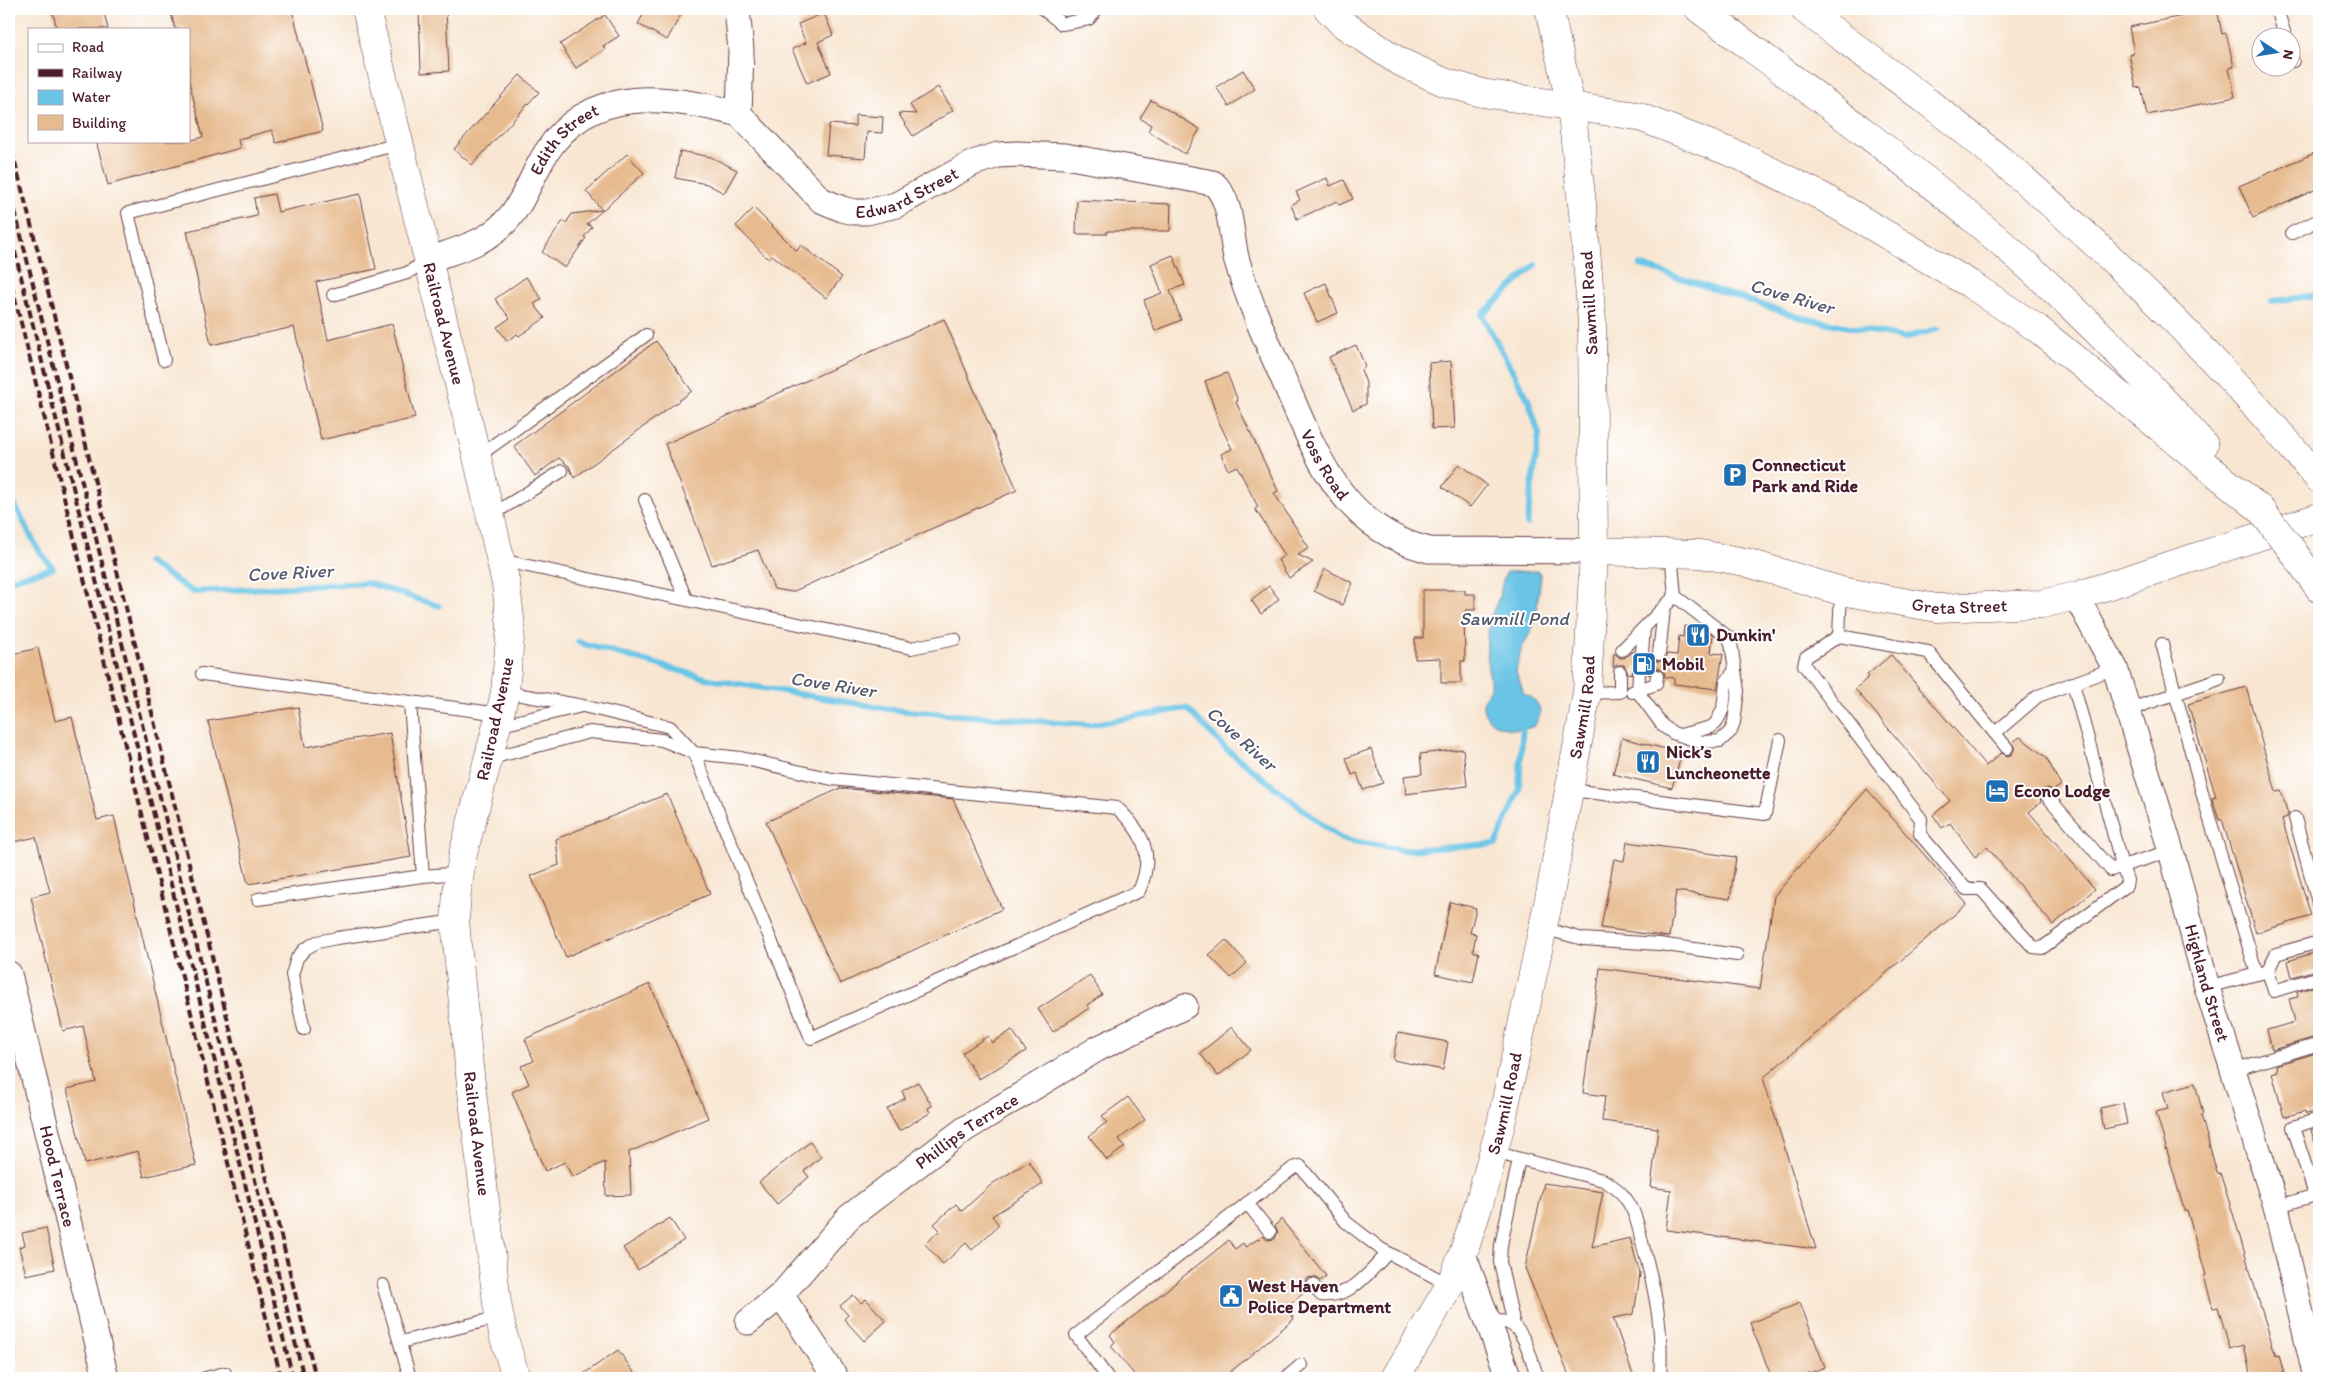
<svg xmlns="http://www.w3.org/2000/svg" width="2328" height="1387" font-family="Itim,sans-serif">
<style>
.water{fill:#69c4e6;stroke:#5a7288}
.lines{fill:none;stroke-linecap:round;stroke-linejoin:round}
.stream{stroke:#69c4e6;stroke-width:6}
.building{fill:#e7bb90}
.service-casing{stroke:#643d44;stroke-width:14}
.minor-casing{stroke:#643d44;stroke-width:27}
.tertiary-casing{stroke:#643d44;stroke-width:29}
.secondary-casing{stroke:#643d44;stroke-width:29}
.motorway-casing{stroke:#643d44;stroke-width:29}
.service{stroke:#fff;stroke-width:12}
.minor{stroke:#fff;stroke-width:25}
.tertiary{stroke:#fff;stroke-width:28}
.secondary{stroke:#fff;stroke-width:28}
.motorway{stroke:#fff;stroke-width:28}
.rail{stroke:#4a1f2b;stroke-width:4;stroke-dasharray:8 4;stroke-linecap:butt}
.motorway-bridge-casing{stroke:#643d44;stroke-width:29;stroke-linecap:butt}
.motorway-bridge{stroke:#fff;stroke-width:28}
.labels{text-anchor:middle;stroke-width:4;stroke-linejoin:round;paint-order:stroke}
.street-label{font-size:18px;fill:#4a1f2b;stroke:#fff}
.poi-label{font-size:18px;font-weight:bold;fill:#4a1f2b;stroke:#fff;text-anchor:start}
.water-label{font-size:19px;font-style:italic;fill:#55596c;stroke:#fff}
</style>
<rect width="100%" height="100%" fill="#fff"/>
<filter id="ink" filterUnits="userSpaceOnUse"><feTurbulence type="fractalNoise" baseFrequency=".02" numOctaves="2"/><feDisplacementMap in="SourceGraphic" scale="10" xChannelSelector="R" yChannelSelector="G"/><feConvolveMatrix kernelMatrix="1 2 1 2 8 2 1 2 1" color-interpolation-filters="sRGB"/></filter>
<filter id="wash" filterUnits="userSpaceOnUse"><feTurbulence type="fractalNoise" baseFrequency=".0096" numOctaves="4" result="noise"/><feDisplacementMap in="SourceGraphic" scale="20" xChannelSelector="R" yChannelSelector="G"/><feGaussianBlur stdDeviation="1.12" result="paint"/><feColorMatrix in="noise" values="0 0 0 0 0 0 0 0 0 0 0 0 0 0 0 0 0 1.4 0 .05"/><feComposite in="paint" operator="in"/></filter>
<g filter="url(#wash)">
<rect width="100%" height="100%" fill="#f8e6d2"/>
<path class="water" d="M1537,571l4,4 -6,48 -14,27 -5,21 8,23c16,7 21,17 10,32 -16,8 -49,2 -51,-19 -1,-8 6,-13 7,-21 1,-8 -3,-18 -3,-26 -1,-15 0,-32 5,-46 2,-6 5,-11 7,-17 3,-9 3,-18 8,-25z"/>
<g class="lines">
<g class="stream">
<polyline points="1640,265 1799,317 1904,338 1937,329"/>
<polyline points="2272,301 2319,295"/>
<polyline points="9,493 37,548 53,568 9,580"/>
<polyline points="1527,524 1539,434 1528,399 1482,315 1535,265"/>
<polyline points="148,562 193,592 368,583 439,606"/>
<polyline points="578,642 709,679 895,710 1088,725 1187,708 1225,748 1341,839 1405,850 1496,844 1519,790 1523,721"/>
</g>
</g>
<g id="blocks">
<g class="building">
<polygon points="52,9 103,9 108,29 57,29"/>
<polygon points="170,9 292,9 323,131 276,143 272,130 238,139 240,148 108,185 96,141 189,141 203,137 189,81 189,29 175,29"/>
<polygon points="419,9 446,9 449,71 421,73"/>
<polygon points="646,9 684,9 667,40 638,24"/>
<polygon points="2217,9 2222,34 2226,33 2234,67 2229,68 2235,97 2147,115 2141,87 2136,88 2129,54 2134,53 2129,27"/>
<polygon points="824,13 833,35 818,42 831,73 807,83 792,49 806,43 798,24"/>
<polygon points="605,15 619,36 603,46 605,49 576,68 560,44"/>
<polygon points="1243,70 1255,89 1229,106 1216,87"/>
<polygon points="520,75 539,92 472,165 454,149"/>
<polygon points="938,87 953,110 913,136 898,113 916,114 910,105"/>
<polygon points="1151,100 1200,129 1185,154 1148,131 1151,125 1140,118"/>
<polygon points="855,115 883,117 882,133 867,132 865,158 826,155 829,124 855,126"/>
<polygon points="680,151 711,157 737,170 724,193 707,184 675,178"/>
<polygon points="2319,151 2319,188 2253,218 2239,186"/>
<polygon points="627,154 644,173 587,224 592,227 584,237 586,238 565,268 542,252 563,221 566,223 572,214 602,210 586,191"/>
<polygon points="1327,178 1330,186 1344,180 1353,199 1339,205 1337,201 1297,219 1291,205 1300,200 1296,192"/>
<polygon points="274,194 278,212 360,194 376,269 316,282 328,340 392,324 415,418 321,440 294,327 211,345 187,231 257,216 254,198"/>
<polygon points="1077,200 1171,204 1170,231 1107,231 1107,234 1076,234"/>
<polygon points="754,208 797,251 801,245 842,277 826,298 772,255 768,259 736,226"/>
<polygon points="1173,255 1185,285 1170,290 1181,320 1155,331 1144,300 1162,293 1151,264"/>
<polygon points="526,277 542,299 534,304 545,318 519,336 517,334 507,341 497,327 510,318 495,299"/>
<polygon points="1326,283 1338,313 1317,322 1304,293"/>
<polygon points="944,319 1017,490 792,592 774,589 758,550 712,565 665,444"/>
<polygon points="656,341 692,391 574,478 569,466 559,458 535,476 514,446"/>
<polygon points="1356,345 1365,366 1361,370 1366,383 1366,404 1353,410 1329,357"/>
<polygon points="1451,361 1455,428 1432,429 1429,363"/>
<polygon points="1227,373 1238,401 1236,402 1278,491 1274,493 1309,548 1298,555 1313,562 1289,578 1278,560 1285,555 1255,509 1258,507 1237,466 1228,470 1221,454 1232,449 1219,422 1205,381"/>
<polygon points="1459,464 1487,485 1470,507 1442,487"/>
<polygon points="1325,569 1353,583 1342,605 1314,591"/>
<polygon points="1269,586 1279,599 1261,614 1251,600"/>
<polygon points="1423,590 1465,590 1465,594 1475,594 1475,610 1466,610 1464,614 1465,661 1461,661 1461,683 1441,683 1441,658 1415,659 1415,638 1423,638"/>
<polygon points="1684,626 1703,628 1713,635 1711,653 1723,654 1717,689 1674,684 1674,678 1665,677 1664,672 1658,668 1653,669 1649,675 1644,668 1640,666 1635,667 1631,674 1628,673 1624,665 1616,665 1613,668 1614,653 1620,658 1624,658 1634,651 1637,658 1642,660 1646,659 1651,653 1654,660 1659,662 1665,659 1667,654 1677,655 1679,636 1683,637"/>
<polygon points="38,648 55,721 72,717 97,820 114,816 196,1165 144,1177 138,1151 85,1164 67,1089 96,1082 83,1026 63,1031 31,897 50,892 36,837 9,843 9,655"/>
<polygon points="1891,655 1986,766 2001,753 2008,756 2012,754 2015,747 2013,742 2020,737 2046,757 2061,785 2053,791 2049,788 2042,790 2039,794 2041,802 2029,812 2095,889 2053,925 1987,847 1975,857 1950,823 1942,828 1933,815 1950,801 1855,689 1869,677 1867,675"/>
<polygon points="2246,687 2276,792 2281,791 2288,814 2287,817 2282,819 2311,916 2256,933 2222,819 2219,820 2214,805 2212,798 2216,797 2188,704"/>
<polygon points="298,707 305,747 390,733 411,857 248,884 208,721"/>
<polygon points="1622,738 1682,753 1672,788 1613,774"/>
<polygon points="1371,749 1383,783 1363,790 1357,773 1352,775 1346,758"/>
<polygon points="1463,749 1467,786 1406,794 1404,776 1422,774 1420,754"/>
<polygon points="841,788 953,799 1002,909 840,984 766,822"/>
<polygon points="1867,789 1967,904 1763,1078 1816,1249 1666,1230 1671,1190 1651,1187 1658,1128 1602,1121 1605,1096 1583,1093 1600,968 1760,989 1774,896"/>
<polygon points="667,794 710,894 566,957 531,876 559,865 556,839"/>
<polygon points="1627,842 1736,857 1730,899 1676,891 1669,937 1601,928 1614,859 1624,861"/>
<polygon points="1450,902 1476,908 1470,933 1476,934 1473,951 1479,953 1473,982 1435,974"/>
<polygon points="1226,940 1247,963 1231,978 1209,955"/>
<polygon points="2319,951 2319,969 2292,977 2288,961"/>
<polygon points="1090,975 1102,995 1087,1005 1089,1008 1053,1032 1038,1009"/>
<polygon points="650,984 708,1118 629,1152 631,1195 606,1196 605,1162 572,1177 565,1162 545,1171 512,1092 529,1084 521,1066 534,1061 525,1039"/>
<polygon points="2319,985 2319,1036 2272,1050 2267,1030 2295,1022 2289,999 2298,997 2297,992"/>
<polygon points="1232,1027 1251,1050 1218,1076 1200,1053"/>
<polygon points="1012,1030 1026,1051 979,1079 962,1053 988,1036 992,1043"/>
<polygon points="1398,1033 1448,1042 1443,1070 1393,1060"/>
<polygon points="2319,1052 2319,1111 2306,1114 2305,1111 2284,1117 2272,1073 2278,1071 2277,1065"/>
<polygon points="918,1082 932,1106 928,1108 930,1113 899,1131 887,1109 905,1098 902,1091"/>
<polygon points="2195,1083 2203,1114 2201,1115 2217,1173 2220,1173 2234,1217 2261,1308 2276,1356 2279,1355 2285,1378 2251,1378 2244,1345 2230,1349 2218,1307 2213,1308 2204,1276 2206,1275 2187,1210 2184,1210 2156,1112 2168,1109 2163,1092"/>
<polygon points="1128,1097 1145,1120 1119,1139 1125,1147 1107,1160 1089,1136 1107,1122 1102,1116"/>
<polygon points="2123,1103 2127,1124 2104,1129 2100,1108"/>
<polygon points="2319,1127 2319,1143 2315,1143 2311,1130"/>
<polygon points="810,1142 821,1157 804,1171 809,1177 777,1204 759,1182"/>
<polygon points="1029,1161 1043,1184 992,1216 999,1225 972,1250 966,1243 943,1264 925,1244 940,1230 934,1224 956,1204 962,1211 992,1184"/>
<polygon points="1544,1183 1603,1192 1592,1247 1630,1238 1640,1274 1634,1314 1613,1318 1634,1378 1570,1378 1525,1268"/>
<polygon points="670,1218 684,1240 638,1270 623,1248"/>
<polygon points="1281,1219 1326,1276 1320,1281 1315,1277 1308,1278 1305,1283 1307,1290 1286,1308 1294,1319 1223,1378 1137,1378 1111,1346 1115,1342 1110,1335 1229,1240 1235,1249 1243,1243 1245,1247 1263,1236 1267,1240 1275,1239 1278,1231 1275,1226"/>
<polygon points="46,1228 55,1269 26,1275 19,1247 25,1245 22,1233"/>
<polygon points="853,1295 861,1303 866,1299 886,1321 864,1341 844,1319 848,1315 840,1306"/>
<polygon points="1800,1303 1825,1367 1797,1378 1772,1378 1750,1323"/>
<polygon points="618,1350 638,1378 578,1378"/>
</g>
</g>
</g>
<g filter="url(#ink)">
<use href="#blocks" fill-opacity="0" stroke="#643d44" stroke-width="1"/>
<g class="lines">
<defs>
<g id="service">
<polyline points="1043,9 1062,24 1089,19 1097,9"/>
<polyline points="2277,9 2286,38"/>
<polyline points="2290,52 2293,61"/>
<polyline points="2292,233 2319,220"/>
<polyline points="333,295 407,273 428,260"/>
<polyline points="164,360 128,213 399,144"/>
<polyline points="477,457 646,335"/>
<polyline points="645,500 686,599"/>
<polyline points="490,516 562,471"/>
<polyline points="500,560 911,648 955,639"/>
<polyline points="1839,636 1841,591"/>
<polyline points="2162,644 2206,807 2257,974"/>
<polyline points="1622,650 1675,596"/>
<polyline points="1642,652 1644,628"/>
<polyline points="1659,654 1664,609"/>
<polyline points="202,674 500,714"/>
<polyline points="1639,674 1638,692 1663,726 1673,733 1700,742 1720,741 1731,731 1734,722 1738,691 1731,643 1728,637 1675,596 1671,553"/>
<polyline points="2073,683 2122,866 2171,851"/>
<polyline points="1632,692 1656,684 1657,676"/>
<polyline points="1587,693 1620,692 1620,672"/>
<polyline points="410,703 423,876 460,873"/>
<polyline points="2127,710 2219,679"/>
<polyline points="497,726 578,707"/>
<polyline points="1995,733 2038,696 2115,668"/>
<polyline points="1680,735 1711,727 1716,723 1723,709 1726,682 1734,671"/>
<polyline points="2007,748 1928,652 1839,636 1806,657 1804,665 1921,819 1920,834 1966,889 1981,889 2033,947 2042,948 2126,886 2127,880 2122,866 2111,870 2047,796"/>
<path d="M488,759l102,-27 72,8 32,13 47,5 91,21 285,29c27,25 38,47 22,83l-328,147 -117,-285 -24,-26 -87,-21 -78,-14"/>
<polyline points="1571,790 1765,814 1780,740"/>
<polyline points="2295,818 2319,906"/>
<polyline points="258,899 423,876"/>
<polyline points="1542,928 1583,939 1659,944 1737,955"/>
<polyline points="2319,942 2276,954 2268,971 2274,991 2319,977"/>
<polyline points="2207,987 2265,972"/>
<polyline points="304,1029 292,975 297,958 305,949 317,942 337,938 455,921"/>
<polyline points="2233,1070 2319,1044"/>
<path d="M1493,1152l110,28c9,5 17,10 23,19 10,13 13,31 17,47 13,47 20,82 17,132"/>
<polyline points="2315,1195 2293,1127 2319,1119"/>
<polyline points="1247,1203 1270,1232"/>
<polyline points="2276,1207 2319,1194"/>
<polyline points="383,1285 410,1378"/>
<path d="M1313,1285l8,10c31,3 47,-22 67,-42"/>
<path d="M1488,1323c35,-11 40,29 50,55"/>
<polyline points="1514,1325 1500,1262 1501,1245 1519,1159"/>
<polyline points="401,1342 500,1317"/>
<polyline points="205,1378 225,1373"/>
<polyline points="1108,1378 1076,1335 1293,1168 1300,1166 1346,1222 1381,1249 1450,1285"/>
<polyline points="1286,1378 1301,1365"/>
</g>
<g id="minor">
<path id="s1" d="M737,9l4,41 -2,64 82,86 21,9 12,3h13l29,-7 77,-42 25,-8 19,-1 48,2 148,27c20,17 17,54 24,78 12,41 29,79 46,117 32,74 58,151 146,172l165,1"/>
<path id="s2" d="M428,260c25,-9 52,-15 72,-33 23,-20 30,-49 46,-74 44,-70 125,-57 193,-39"/>
<path id="s3" d="M2076,596l39,72 56,183 36,136 69,220 40,171"/>
<path id="s4" d="M9,974l97,404"/>
<polyline points="1463,1254 1509,1378"/>
<polyline points="781,1295 836,1378"/>
<path id="s5" d="M748,1322l33,-27 68,-78 116,-88 132,-80 88,-43"/>
</g>
<g id="tertiary">
<path id="s6" d="M366,9l111,448 29,127 5,43 -6,65 -5,22 -37,140 -6,38 -2,29 14,145 28,237 6,31 13,44"/>
<path id="s7" d="M1594,551l106,3 45,8 96,29 96,17 105,-4 34,-8 243,-79"/>
</g>
<g id="secondary">
<path id="s8" d="M1395,1378l55,-93 13,-31 16,-50 22,-80 49,-230 37,-201 7,-142 -2,-229 -9,-109 -12,-107 -22,-97"/>
</g>
<g id="motorway">
<polyline points="1328,9 1343,24 1398,61 1444,82 1482,93 1637,116 1740,156 1821,196 1970,284 2038,329 2260,509"/>
<path d="M1699,9c94,70 189,138 279,214 81,67 156,143 226,222"/>
<path d="M1804,9c69,52 140,103 206,159 112,95 215,199 309,311"/>
<polyline points="2292,550 2319,588"/>
</g>
</defs>
<use href="#service" class="service-casing"/>
<use href="#minor" class="minor-casing"/>
<use href="#tertiary" class="tertiary-casing"/>
<use href="#secondary" class="secondary-casing"/>
<use href="#motorway" class="motorway-casing"/>
<use href="#service" class="service"/>
<use href="#minor" class="minor"/>
<use href="#tertiary" class="tertiary"/>
<use href="#secondary" class="secondary"/>
<use href="#motorway" class="motorway"/>
<g class="rail">
<polyline points="9,139 43,271 316,1378"/>
<polyline points="9,187 304,1378"/>
<polyline points="9,228 293,1378"/>
<polyline points="9,274 281,1378"/>
</g>
<defs>
<polyline id="motorway-bridge" points="2260,509 2292,550"/>
</defs>
<use href="#motorway-bridge" class="motorway-bridge-casing"/>
<use href="#motorway-bridge" class="motorway-bridge"/>
</g>
</g>
<defs>
<symbol id="parking-square" viewBox="-11 -11 22 22"><rect x="-9" y="-9" width="18" height="18" rx="4" fill="#1f6fb2" stroke="#fff"/><path d="M-3.5-5.5H1a3.5 3.5 0 0 1 0 7H-1V5.5H-3.5ZM-1-3.4V-.6H.8a1.4 1.4 0 0 0 0-2.8Z" fill="#fff"/></symbol>
<symbol id="restaurant-square" viewBox="-11 -11 22 22"><rect x="-9" y="-9" width="18" height="18" rx="4" fill="#1f6fb2" stroke="#fff"/><path d="M-5-6h1v4h1v-4h1v4h1v-4h1v5L-1.5 .5V6h-2V.5L-5-1ZM5-6V6H3V1.5H1.5Q1.5-4 5-6Z" fill="#fff"/></symbol>
<symbol id="fuel-square" viewBox="-11 -11 22 22"><rect x="-9" y="-9" width="18" height="18" rx="4" fill="#1f6fb2" stroke="#fff"/><path d="M-5.5-6h7V0h2V4h1.3V-2.5L3-4.5l.8-.8L6-3V5H2.5V1h-1V6h-7ZM-4.2-4.7v3.2H.2V-4.7Z" fill="#fff"/></symbol>
<symbol id="hotel-square" viewBox="-11 -11 22 22"><rect x="-9" y="-9" width="18" height="18" rx="4" fill="#1f6fb2" stroke="#fff"/><path d="M-6-4.5h1.5V1H6V5H4.5V3h-9V5H-6ZM-4 0a1.8 1.8 0 1 1 3.6 0ZM.5 0V-2.5h3Q6-2.5 6 0Z" fill="#fff"/></symbol>
<symbol id="civic-square" viewBox="-11 -11 22 22"><rect x="-9" y="-9" width="18" height="18" rx="4" fill="#1f6fb2" stroke="#fff"/><path d="M-.6-6.5H3V-4.5H.6V-3L4-1V1h2V6H-6V1h2V-1L-.6-3ZM-1.2 2.5V6h2.4V2.5Z" fill="#fff"/></symbol>
</defs>
<g fill-rule="evenodd">
<use href="#parking-square" x="1721" y="461" width="28" height="28"/>
<use href="#restaurant-square" x="1684" y="621" width="28" height="28"/>
<use href="#fuel-square" x="1630" y="650" width="28" height="28"/>
<use href="#restaurant-square" x="1634" y="748" width="28" height="28"/>
<use href="#hotel-square" x="1983" y="777" width="28" height="28"/>
<use href="#civic-square" x="1217" y="1282" width="28" height="28"/>
</g>
<g class="labels">
<g class="street-label">
<text dy="6" stroke="none"><textPath href="#s2" startOffset="190">Edith Street</textPath></text>
<text dy="6" stroke="none"><textPath href="#s1" startOffset="316">Edward Street</textPath></text>
<text transform="translate(1589 303) rotate(-93)" y="6">Sawmill Road</text>
<text dy="6" stroke="none"><textPath href="#s6" startOffset="324">Railroad Avenue</textPath></text>
<text dy="6" stroke="none"><textPath href="#s1" startOffset="939">Voss Road</textPath></text>
<text dy="6" stroke="none"><textPath href="#s7" startOffset="372">Greta Street</textPath></text>
<text dy="6" stroke="none"><textPath href="#s8" startOffset="702">Sawmill Road</textPath></text>
<text transform="translate(495 719) rotate(-78)" y="6">Railroad Avenue</text>
<text dy="6" stroke="none"><textPath href="#s3" startOffset="410">Highland Street</textPath></text>
<text dy="6" stroke="none"><textPath href="#s8" startOffset="298">Sawmill Road</textPath></text>
<text dy="6" stroke="none"><textPath href="#s5" startOffset="292">Phillips Terrace</textPath></text>
<text dy="6" stroke="none"><textPath href="#s6" startOffset="1149">Railroad Avenue</textPath></text>
<text dy="6" stroke="none"><textPath href="#s4" startOffset="208">Hood Terrace</textPath></text>
</g>
<g class="poi-label">
<text x="1752" y="471">Connecticut<tspan x="1752" dy="21">Park and Ride</tspan></text>
<text x="1716" y="641">Dunkin'</text>
<text x="1662" y="670">Mobil</text>
<text x="1666" y="758">Nick’s<tspan x="1666" dy="21">Luncheonette</tspan></text>
<text x="2014" y="797">Econo Lodge</text>
<text x="1248" y="1292">West Haven<tspan x="1248" dy="21">Police Department</tspan></text>
</g>
<g class="water-label">
<text transform="translate(1792 296) rotate(16)" y="7">Cove River</text>
<text transform="translate(290 572) rotate(-3)" y="7">Cove River</text>
<text x="1514" y="625">Sawmill Pond</text>
<text transform="translate(833 684) rotate(9)" y="7">Cove River</text>
<text transform="translate(1242 738) rotate(42)" y="7">Cove River</text>
</g>
</g>
<rect width="2328" height="1387" fill="none" stroke="#fff" stroke-width="30"/>
<rect x="28" y="28" width="162" height="115" fill="#ffffff" stroke="#b7a5aa"/>
<rect x="38" y="44" width="25" height="8" fill="#ffffff" stroke="#b7a5aa"/>
<text x="72" y="52" font-size="15" fill="#4a1f2b">Road</text>
<rect x="38" y="69" width="25" height="8" fill="#4a1f2b" stroke="#b7a5aa"/>
<text x="72" y="78" font-size="15" fill="#4a1f2b">Railway</text>
<rect x="38" y="90" width="25" height="15" fill="#69c4e6" stroke="#b7a5aa"/>
<text x="72" y="102" font-size="15" fill="#4a1f2b">Water</text>
<rect x="38" y="115" width="25" height="15" fill="#e7bb90" stroke="#b7a5aa"/>
<text x="72" y="128" font-size="15" fill="#4a1f2b">Building</text>
<g transform="translate(2276 52) rotate(102)"><circle r="24" fill="#ffffff" stroke="#b7a5aa"/>
<path d="M0-4L9 19L0 12L-9 19Z" fill="#1f6fb2"/>
<text y="-8" font-size="14" font-weight="bold" text-anchor="middle" fill="#4a1f2b">N</text>
</g>
</svg>
